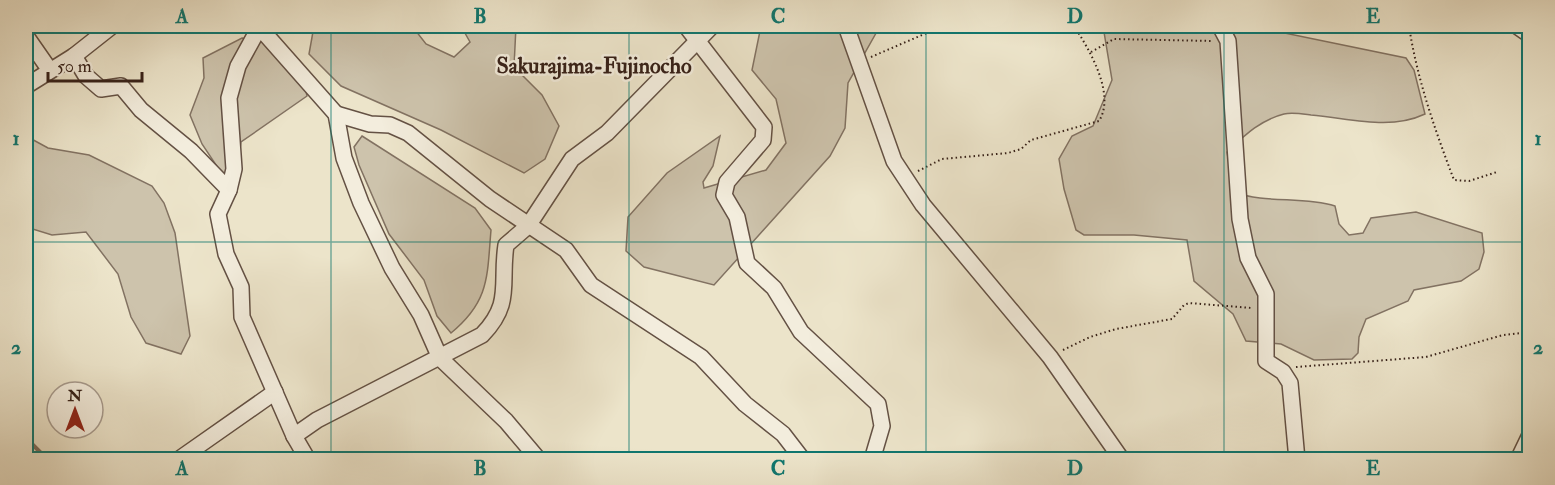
<svg xmlns="http://www.w3.org/2000/svg" width="1555" height="485" font-family="'IM FELL Double Pica',serif">
<style>
.green{fill:#cdc3ac;stroke:#827262;stroke-width:1.5}
.lines{fill:none;stroke-linecap:round;stroke-linejoin:round}
.stream{stroke:#7e6d5e;stroke-width:4}
.street-casing{stroke:#645144;stroke-width:18}
.path{stroke:#362018;stroke-width:2;stroke-dasharray:1.5 3;stroke-linecap:butt}
.street{stroke:#f3eddd;stroke-width:15}
.grid{fill:none;stroke:#0f766e;stroke-width:1.5;stroke-opacity:0.55}
.labels{text-anchor:middle;stroke-width:5;stroke-linejoin:round;paint-order:stroke}
.quarter-label{font-size:22px;font-weight:bold;fill:#362018;stroke:#f3eddd}
.neatline{fill:none;stroke:#0f766e;stroke-width:2}
.grid-label{font-size:20px;text-anchor:middle;font-weight:bold;fill:#0f766e}
</style>
<rect width="100%" height="100%" fill="#ece4ca"/>
<filter id="stains"><feTurbulence type="fractalNoise" baseFrequency=".00333" numOctaves="4"/><feColorMatrix values="0 0 0 0 .2 0 0 0 0 .09 0 0 0 0 .02 0 0 0 .5 -.17"/></filter>
<radialGradient id="worn" r=".72"><stop offset=".6" stop-color="#630" stop-opacity="0"/><stop offset="1" stop-color="#630" stop-opacity=".3"/></radialGradient>
<g class="green">
<polygon points="314,26 412,26 426,44 454,57 470,42 461,26 516,26 514,67 542,95 559,126 545,159 524,173 441,130 341,86 309,54"/>
<polygon points="761,26 880,26 848,83 845,128 830,156 714,285 644,267 626,251 628,217 667,173 720,136 713,166 703,182 704,188 766,170 786,143 776,99 752,70"/>
<path d="M1103,26h164l-2,3 141,29 8,12 11,44c-36,17 -76,4 -114,1 -8,-1 -19,-3 -27,-1 -24,6 -40,22 -57,38l7,40c32,12 68,4 101,14l4,18 10,11 14,-2 8,-15 45,-6 66,21 2,19 -5,17 -18,12 -47,9 -6,11 -42,18 -7,18 -1,16 -6,6 -38,1 -33,-16 -35,-3 -13,-27 -39,-33 -7,-41 -53,-5h-50l-8,-5 -12,-41 -5,-30 13,-23 21,-10 19,-46z"/>
<polygon points="242,38 263,42 305,86 307,96 241,142 238,163 228,183 202,144 190,115 204,78 203,58"/>
<polygon points="26,136 48,148 89,155 152,186 164,203 175,233 190,336 181,354 146,343 131,317 118,274 86,232 52,235 26,227"/>
<path d="M362,136l113,72 16,22c-4,46 -1,71 -40,103l-14,-17 -13,-36 -35,-46 -30,-69 -5,-18z"/>
</g>
<g class="lines">
<polyline class="stream" points="26,438 48,460"/>
<defs>
<g id="street">
<polyline points="260,26 238,66 229,98 234,169 229,190 218,214 226,254 241,287 242,317 294,436 308,460"/>
<polyline points="686,26 764,127 763,140 727,182 724,195 737,217 747,263 774,288 801,332 878,404 882,426 872,460"/>
<polyline points="846,26 894,161 923,205 1050,357 1122,460"/>
<polyline points="1220,26 1228,41 1240,219 1248,258 1266,294 1266,361 1283,372 1290,383 1297,460"/>
<polyline points="1517,26 1530,35"/>
<polyline points="260,28 336,114 344,158 361,203 392,268 421,315 440,358 506,421 539,460"/>
<polyline points="26,36 49,69"/>
<polyline points="74,56 86,76 101,89 121,86 141,110 191,151 229,190"/>
<polyline points="26,86 74,56 112,26"/>
<polyline points="336,114 370,124 390,125 408,133 490,199 566,250 591,285 701,357 745,404 783,434 803,460"/>
<path d="M294,436l23,-16 165,-85c31,-32 18,-51 24,-90l22,-19 44,-67 35,-26 105,-107"/>
<polyline points="178,460 275,392"/>
<polyline points="1518,460 1530,435"/>
</g>
</defs>
<use href="#street" class="street-casing"/>
<g class="path">
<path d="M1409,26c8,53 26,104 45,154l15,1 28,-9"/>
<polyline points="1091,52 1114,39 1213,41"/>
<polyline points="871,57 943,26"/>
<path d="M918,171l24,-12 66,-6 13,-4 10,-9 68,-19c17,-27 -10,-72 -25,-95"/>
<polyline points="1063,350 1090,337 1116,329 1172,319 1184,305 1189,303 1252,308"/>
<polyline points="1296,367 1426,357 1503,335 1530,332"/>
</g>
<use href="#street" class="street"/>
</g>
<path class="grid" d="M331,26v434M629,26v434M926,26v434M1224,26v434M26,242h1504"/>
<g class="labels">
<g class="quarter-label">
<text x="594" y="73">Sakurajima-Fujinocho</text>
</g>
</g>
<rect width="1555" height="485" fill="none" stroke="#ece4ca" stroke-width="66"/>
<g transform="translate(75 410)"><circle r="28" fill="#f3eddd" stroke="#a79b8e" stroke-width="1.5"/>
<path d="M0-4.5L10 22L0 15L-10 22Z" fill="#8f2418"/>
<text y="-9" font-size="16" font-weight="bold" text-anchor="middle" fill="#362018">N</text>
</g>
<path d="M48 72v9h94v-9" fill="none" stroke="#362018" stroke-width="3"/>
<text x="57" y="72" font-size="18" fill="#362018" stroke="#f3eddd" stroke-width="4.5" paint-order="stroke">50 m</text>
<rect x="33" y="33" width="1489" height="419" class="neatline"/>
<g class="grid-label">
<text x="182" y="23">A</text>
<text x="480" y="23">B</text>
<text x="778" y="23">C</text>
<text x="1075" y="23">D</text>
<text x="1373" y="23">E</text>
<text x="16" y="145">1</text>
<text x="1538" y="145">1</text>
<text x="16" y="354">2</text>
<text x="1538" y="354">2</text>
<text x="182" y="475">A</text>
<text x="480" y="475">B</text>
<text x="778" y="475">C</text>
<text x="1075" y="475">D</text>
<text x="1373" y="475">E</text>
</g>
<rect width="100%" height="100%" filter="url(#stains)"/>
<rect width="100%" height="100%" fill="url(#worn)"/>
</svg>
